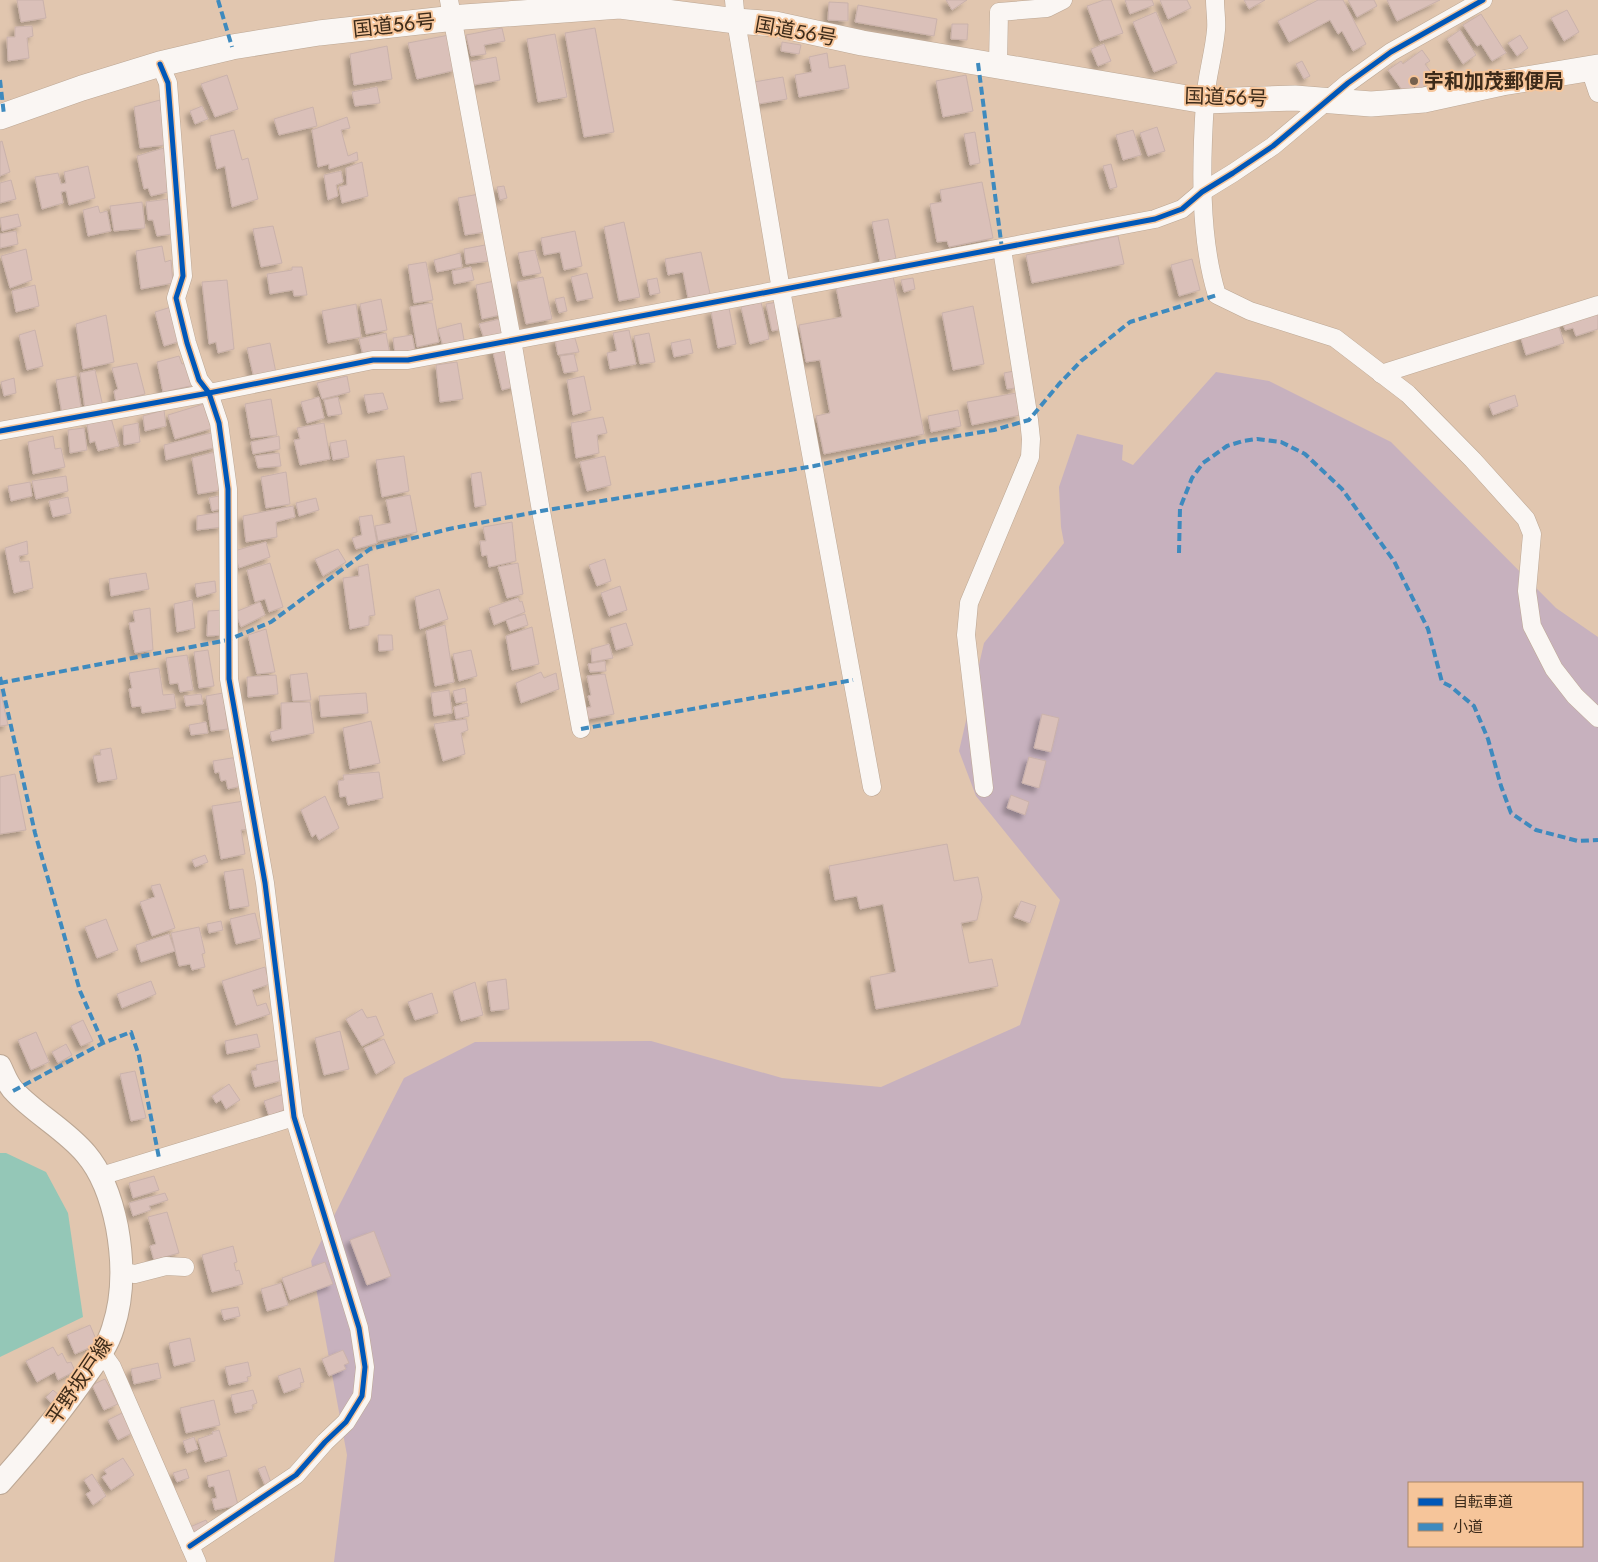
<svg xmlns="http://www.w3.org/2000/svg" width="1598" height="1562" font-family="Jost,'Noto Sans JP',sans-serif">
<style>
.green{fill:#c7b1be;fill-rule:evenodd}
.water{fill:#94c7b7}
.building{fill:#dac0b9;stroke:#cab2ab;filter:url(#shadow)}
.lines{fill:none;stroke-linecap:round;stroke-linejoin:round}
.minor-casing{stroke:#bca794;stroke-width:19}
.major-casing{stroke:#bca794;stroke-width:24}
.highway-casing{stroke:#bca794;stroke-width:26}
.minor{stroke:#faf6f3;stroke-width:18}
.major{stroke:#faf6f3;stroke-width:22}
.highway{stroke:#faf6f3;stroke-width:25}
.quiet{stroke:#3e8abe;stroke-width:4;stroke-dasharray:8 4;stroke-linecap:butt}
.cycleway-casing{stroke:#f6c59a;stroke-width:8}
.cycleway{stroke:#0057b8;stroke-width:5}
.poi-dot{fill:#76614e;stroke:#f6c59a;stroke-width:2}
.labels{text-anchor:middle;stroke-width:4;stroke-linejoin:round;paint-order:stroke}
.street-label{font-size:20px;fill:#3d2b1a;stroke:#f6c59a}
.poi-label{font-size:20px;font-weight:bold;fill:#3d2b1a;stroke:#f6c59a;text-anchor:start}
</style>
<defs>
<filter id="shadow"><feDropShadow dx="-4.5" dy="4.5" stdDeviation="2.5" flood-color="#0004"/></filter>
</defs>
<rect width="100%" height="100%" fill="#e1c6af"/>
<path class="green" d="M1216,372l53,9 122,61 165,166 42,29v925h-1264l13,-107 -36,-194 93,-183 71,-36 176,-1 131,37 99,9 139,-62 40,-125 -84,-104 -17,-45 25,-108 80,-100 -3,-16 -2,-40 18,-53 46,11 -1,15 11,5zM1409,1483h173v63h-173z"/>
<polygon class="water" points="0,1153 6,1153 46,1172 68,1213 83,1317 0,1357"/>
<g class="building">
<polygon points="17,0 43,0 46,18 21,22"/>
<polygon points="946,0 967,0 952,10"/>
<polygon points="1104,0 1111,0 1123,33 1100,41 1087,6"/>
<polygon points="1125,0 1152,0 1154,5 1130,14"/>
<polygon points="1160,0 1187,0 1191,8 1168,19"/>
<polygon points="1244,0 1265,0 1249,9"/>
<polygon points="1318,0 1343,0 1366,44 1353,51 1342,31 1338,34 1330,20 1289,42 1278,21"/>
<polygon points="1348,0 1374,0 1377,6 1357,17"/>
<polygon points="1387,0 1440,0 1397,21"/>
<polygon points="829,2 848,3 848,21 828,20"/>
<polygon points="858,5 937,19 934,36 855,22"/>
<polygon points="1567,10 1579,32 1564,41 1551,18"/>
<polygon points="1156,12 1177,63 1154,72 1133,22"/>
<polygon points="1481,14 1506,53 1492,61 1481,44 1477,46 1463,25"/>
<polygon points="952,24 968,24 967,40 951,39"/>
<polygon points="32,26 33,36 27,38 29,58 8,61 7,37 15,37 15,27"/>
<polygon points="502,28 505,41 484,45 486,54 471,56 466,35"/>
<polygon points="595,28 614,132 584,137 565,33"/>
<polygon points="1460,30 1476,55 1463,64 1447,39"/>
<polygon points="555,34 567,97 538,102 527,39"/>
<polygon points="449,35 456,70 417,79 408,43"/>
<polygon points="1520,35 1528,48 1517,56 1508,43"/>
<polygon points="782,42 801,45 799,54 781,51"/>
<polygon points="1104,44 1111,61 1098,66 1091,49"/>
<polygon points="387,46 392,79 354,85 350,54"/>
<polygon points="1422,50 1430,61 1425,64 1435,78 1418,91 1415,86 1405,94 1388,70 1401,61 1403,64"/>
<polygon points="827,53 829,68 845,65 849,88 799,97 795,75 812,72 809,57"/>
<polygon points="496,57 500,80 474,85 470,62"/>
<polygon points="1302,61 1310,76 1304,79 1296,64"/>
<polygon points="227,75 238,109 215,117 201,84"/>
<polygon points="966,75 973,111 943,117 936,81"/>
<polygon points="783,77 787,99 758,104 754,82"/>
<polygon points="377,87 380,103 355,106 352,92"/>
<polygon points="160,100 165,145 140,148 134,107"/>
<polygon points="202,106 208,119 195,124 190,111"/>
<polygon points="313,107 317,126 279,135 274,119"/>
<polygon points="347,117 350,128 341,130 348,156 357,152 358,160 329,169 329,164 318,167 312,130"/>
<polygon points="1157,127 1165,151 1148,156 1140,133"/>
<polygon points="234,130 242,160 248,158 258,199 232,207 225,166 217,169 210,136"/>
<polygon points="1133,130 1141,155 1123,160 1116,135"/>
<polygon points="975,132 980,163 970,165 964,134"/>
<polygon points="2,141 10,172 0,176 0,142"/>
<polygon points="164,148 168,192 151,196 148,188 144,189 137,156"/>
<polygon points="362,162 368,196 342,203 339,187 347,185 346,168"/>
<polygon points="1111,164 1117,187 1110,189 1103,166"/>
<polygon points="88,166 95,198 69,205 66,191 61,192 63,203 42,209 35,177 58,173 61,184 66,183 64,172"/>
<polygon points="341,171 343,182 336,185 338,196 328,200 324,175"/>
<polygon points="11,180 16,199 0,203 0,183"/>
<polygon points="982,182 993,238 949,247 947,241 937,242 930,204 942,202 940,190"/>
<polygon points="504,186 507,198 500,200 497,187"/>
<polygon points="479,194 485,232 465,235 458,198"/>
<polygon points="168,199 172,234 157,236 153,220 148,220 146,202"/>
<polygon points="142,202 145,228 114,231 110,206"/>
<polygon points="98,206 100,213 107,211 111,231 88,236 83,210"/>
<polygon points="18,214 21,226 2,231 0,218"/>
<polygon points="888,219 896,259 880,262 872,222"/>
<polygon points="624,222 640,297 619,301 604,227"/>
<polygon points="273,226 282,263 261,267 253,229"/>
<polygon points="16,231 18,244 0,248 0,234"/>
<polygon points="575,231 582,266 564,270 560,252 544,255 541,238"/>
<polygon points="1118,236 1124,264 1032,283 1026,255"/>
<polygon points="485,245 489,261 466,264 464,249"/>
<polygon points="162,246 165,262 171,260 173,283 141,289 136,251"/>
<polygon points="26,249 32,280 10,288 1,256"/>
<polygon points="535,250 541,273 523,276 518,253"/>
<polygon points="701,252 710,294 688,298 683,272 668,275 665,259"/>
<polygon points="460,253 462,267 437,272 434,260"/>
<polygon points="1192,259 1200,290 1179,296 1171,265"/>
<polygon points="426,262 433,300 414,303 408,265"/>
<polygon points="292,267 302,267 307,295 294,296 293,290 270,294 267,274 292,270"/>
<polygon points="471,267 474,280 454,284 452,271"/>
<polygon points="587,273 593,298 577,301 571,277"/>
<polygon points="893,276 924,434 824,454 816,416 830,413 820,360 806,362 799,325 842,317 836,287"/>
<polygon points="543,277 552,319 526,324 517,282"/>
<polygon points="657,278 660,293 650,295 647,280"/>
<polygon points="913,278 915,289 904,292 901,280"/>
<polygon points="227,280 234,349 218,353 216,342 209,344 202,282"/>
<polygon points="499,280 504,314 482,319 476,285"/>
<polygon points="35,285 39,306 16,312 12,291"/>
<polygon points="564,297 567,311 559,313 555,299"/>
<polygon points="381,299 387,330 366,334 360,304"/>
<polygon points="761,302 769,339 750,344 741,307"/>
<polygon points="777,302 783,329 772,331 766,304"/>
<polygon points="432,303 439,342 417,347 410,307"/>
<polygon points="356,304 361,337 328,343 322,311"/>
<polygon points="973,306 984,364 953,370 942,313"/>
<polygon points="171,307 181,341 164,346 155,312"/>
<polygon points="729,308 736,344 718,348 711,311"/>
<polygon points="1598,311 1598,329 1576,336 1573,328 1565,330 1562,321"/>
<polygon points="106,315 114,362 83,369 76,324"/>
<polygon points="504,318 508,332 484,338 479,324"/>
<polygon points="461,323 464,340 443,346 438,329"/>
<polygon points="1558,324 1564,343 1526,355 1520,335"/>
<polygon points="35,330 43,366 27,370 19,335"/>
<polygon points="629,330 636,364 610,369 607,353 617,351 613,333"/>
<polygon points="386,333 390,355 364,359 359,339"/>
<polygon points="649,333 655,362 640,364 634,336"/>
<polygon points="412,335 415,351 395,353 393,338"/>
<polygon points="574,335 579,352 558,355 555,339"/>
<polygon points="690,339 693,353 674,357 671,343"/>
<polygon points="270,343 276,373 254,378 247,348"/>
<polygon points="509,346 517,386 502,390 492,348"/>
<polygon points="574,354 578,371 564,373 560,356"/>
<polygon points="179,356 182,364 188,363 195,385 163,392 157,362"/>
<polygon points="457,362 463,399 440,402 436,365"/>
<polygon points="137,363 145,394 116,402 114,391 118,389 112,368"/>
<polygon points="95,370 103,407 85,409 80,373"/>
<polygon points="1014,371 1016,388 1007,389 1004,373"/>
<polygon points="76,376 81,407 62,413 56,380"/>
<polygon points="347,376 350,392 322,399 317,383"/>
<polygon points="584,376 591,410 573,415 567,380"/>
<polygon points="14,378 16,393 4,396 1,382"/>
<polygon points="383,393 388,409 368,413 364,395"/>
<polygon points="1016,393 1020,415 972,425 967,402"/>
<polygon points="1515,395 1518,406 1493,415 1489,404"/>
<polygon points="319,397 324,418 307,423 301,402"/>
<polygon points="338,397 342,414 328,416 324,400"/>
<polygon points="271,399 277,435 251,438 245,404"/>
<polygon points="207,403 213,428 175,439 168,415"/>
<polygon points="164,410 166,426 145,431 143,416"/>
<polygon points="958,410 961,426 931,432 928,416"/>
<polygon points="603,417 607,433 597,435 599,453 576,458 571,423"/>
<polygon points="111,418 119,446 98,451 95,441 90,443 87,424"/>
<polygon points="138,423 140,442 124,445 123,426"/>
<polygon points="324,423 330,459 300,465 294,440 300,439 297,428"/>
<polygon points="84,428 87,450 70,453 68,430"/>
<polygon points="215,432 217,447 166,460 164,445"/>
<polygon points="53,436 55,449 61,448 65,467 33,474 28,442"/>
<polygon points="279,436 280,449 253,454 251,442"/>
<polygon points="346,440 349,457 333,460 330,443"/>
<polygon points="215,452 222,490 198,494 192,458"/>
<polygon points="279,453 281,466 258,468 255,456"/>
<polygon points="404,456 409,491 382,497 376,460"/>
<polygon points="605,456 611,485 587,491 580,462"/>
<polygon points="286,472 290,504 266,508 261,477"/>
<polygon points="481,472 486,505 475,507 471,474"/>
<polygon points="66,476 68,491 36,499 32,481"/>
<polygon points="30,482 32,496 11,501 8,486"/>
<polygon points="223,495 225,508 212,511 209,498"/>
<polygon points="410,495 417,532 378,541 375,526 391,523 386,500"/>
<polygon points="68,497 71,513 53,517 49,501"/>
<polygon points="316,498 319,510 299,516 296,503"/>
<polygon points="293,506 295,517 276,522 277,537 246,542 243,516"/>
<polygon points="222,512 222,527 197,530 197,516"/>
<polygon points="372,515 377,543 356,549 352,538 362,535 359,517"/>
<polygon points="512,522 516,561 489,567 487,555 482,556 480,541 486,541 483,527"/>
<polygon points="27,541 28,554 19,556 20,562 29,561 33,588 14,593 5,548"/>
<polygon points="266,542 270,557 239,568 234,551"/>
<polygon points="338,549 346,562 323,576 315,559"/>
<polygon points="605,559 611,581 597,586 589,565"/>
<polygon points="270,563 283,607 269,612 265,599 255,602 247,570"/>
<polygon points="518,563 523,594 507,598 498,567"/>
<polygon points="368,564 375,615 369,616 369,625 350,629 343,578 359,576 358,567"/>
<polygon points="146,573 149,589 111,596 109,579"/>
<polygon points="215,581 216,592 197,597 195,584"/>
<polygon points="620,586 627,610 609,616 601,593"/>
<polygon points="439,589 448,619 420,629 415,597"/>
<polygon points="518,598 520,602 522,601 525,612 494,625 489,608"/>
<polygon points="192,600 195,628 177,632 174,604"/>
<polygon points="260,602 265,615 241,627 235,612"/>
<polygon points="150,608 153,650 135,653 129,623 135,622 133,611"/>
<polygon points="224,610 224,635 207,636 208,611"/>
<polygon points="525,614 528,625 510,631 506,620"/>
<polygon points="626,623 633,645 616,650 610,628"/>
<polygon points="445,625 454,682 435,686 426,631"/>
<polygon points="532,627 539,664 512,670 506,636"/>
<polygon points="266,629 275,672 257,674 248,635"/>
<polygon points="378,635 392,635 393,650 379,651"/>
<polygon points="609,644 613,658 592,662 591,649"/>
<polygon points="208,650 214,686 199,688 194,652"/>
<polygon points="471,650 477,676 459,681 453,654"/>
<polygon points="187,655 193,690 180,692 178,683 170,684 166,658"/>
<polygon points="605,661 606,671 590,672 588,664"/>
<polygon points="159,668 163,695 174,694 176,708 142,713 141,706 132,707 129,689 132,688 129,673"/>
<polygon points="541,672 544,678 556,673 559,689 521,703 516,683"/>
<polygon points="307,673 311,700 293,701 290,675"/>
<polygon points="605,674 614,714 588,719 585,708 591,707 588,696 591,695 587,676"/>
<polygon points="276,675 278,694 248,697 247,677"/>
<polygon points="465,688 467,701 456,703 453,691"/>
<polygon points="0,689 8,725 0,726"/>
<polygon points="449,690 452,713 434,716 431,693"/>
<polygon points="223,693 228,729 211,731 206,696"/>
<polygon points="366,693 368,713 321,717 319,696"/>
<polygon points="201,694 203,704 186,706 184,696"/>
<polygon points="310,702 314,733 272,741 270,732 282,729 281,703"/>
<polygon points="467,703 469,716 456,719 454,707"/>
<polygon points="1042,714 1059,718 1051,752 1034,748"/>
<polygon points="466,719 468,730 461,733 465,754 443,761 434,724"/>
<polygon points="371,721 380,763 350,769 343,728"/>
<polygon points="206,722 208,733 191,735 189,725"/>
<polygon points="111,748 117,779 98,782 93,756 101,755 100,750"/>
<polygon points="238,757 242,786 228,789 226,780 221,781 219,772 215,773 213,761"/>
<polygon points="1029,757 1046,761 1039,788 1022,783"/>
<polygon points="379,772 383,798 348,805 346,796 340,797 338,781 344,780 343,775"/>
<polygon points="15,774 26,830 0,834 0,777"/>
<polygon points="1011,795 1029,802 1025,815 1007,808"/>
<polygon points="325,796 339,828 319,840 316,834 312,837 301,810"/>
<polygon points="244,801 249,829 241,830 245,854 221,859 212,806"/>
<polygon points="947,844 954,881 978,877 982,897 977,920 961,923 969,963 992,959 998,986 876,1009 870,977 896,972 883,904 860,909 857,896 835,900 829,866"/>
<polygon points="205,855 208,862 195,867 192,860"/>
<polygon points="243,869 249,906 230,909 224,872"/>
<polygon points="160,884 175,928 152,936 140,902 155,897 151,886"/>
<polygon points="1021,901 1036,906 1030,923 1014,917"/>
<polygon points="255,913 261,938 236,944 230,919"/>
<polygon points="106,919 118,950 97,958 85,927"/>
<polygon points="221,921 223,930 209,933 207,924"/>
<polygon points="199,927 205,953 202,954 205,967 192,970 190,964 179,966 171,933"/>
<polygon points="169,934 175,951 141,962 136,945"/>
<polygon points="265,967 270,984 252,990 257,1006 266,1003 270,1014 236,1025 222,981"/>
<polygon points="506,979 509,1009 491,1011 487,982"/>
<polygon points="151,981 156,994 122,1008 117,994"/>
<polygon points="475,982 483,1015 461,1021 453,991"/>
<polygon points="432,993 438,1013 415,1020 408,1002"/>
<polygon points="362,1009 367,1018 376,1016 384,1035 362,1046 346,1019"/>
<polygon points="83,1020 93,1041 81,1046 71,1026"/>
<polygon points="340,1031 349,1069 324,1075 315,1038"/>
<polygon points="36,1032 49,1062 31,1070 18,1040"/>
<polygon points="257,1034 260,1047 227,1054 225,1041"/>
<polygon points="384,1039 395,1063 376,1074 364,1048"/>
<polygon points="66,1044 72,1055 58,1063 52,1052"/>
<polygon points="278,1060 283,1080 255,1087 251,1071 257,1070 256,1065"/>
<polygon points="135,1071 146,1118 131,1121 120,1074"/>
<polygon points="229,1084 240,1100 226,1109 221,1100 216,1103 212,1096"/>
<polygon points="284,1094 289,1108 269,1116 264,1101"/>
<polygon points="154,1176 159,1190 133,1198 129,1183"/>
<polygon points="165,1193 168,1200 149,1206 151,1210 133,1216 129,1203"/>
<polygon points="167,1212 179,1253 154,1260 150,1246 156,1244 148,1217"/>
<polygon points="374,1231 391,1276 367,1285 350,1240"/>
<polygon points="233,1246 237,1262 234,1263 236,1271 239,1270 243,1284 212,1292 202,1255"/>
<polygon points="325,1262 333,1284 290,1300 282,1278"/>
<polygon points="281,1283 288,1305 267,1311 261,1289"/>
<polygon points="238,1307 240,1316 224,1320 221,1310"/>
<polygon points="90,1325 98,1344 75,1354 67,1335"/>
<polygon points="190,1338 195,1361 174,1366 169,1343"/>
<polygon points="53,1347 58,1356 62,1353 67,1363 71,1362 75,1371 58,1380 55,1372 37,1382 26,1361"/>
<polygon points="343,1350 349,1363 344,1365 346,1369 329,1376 322,1359"/>
<polygon points="248,1362 251,1376 247,1377 248,1381 229,1385 225,1367"/>
<polygon points="158,1363 161,1378 134,1384 131,1369"/>
<polygon points="300,1368 304,1382 300,1383 301,1387 284,1393 278,1376"/>
<polygon points="105,1379 118,1404 104,1410 92,1385"/>
<polygon points="53,1390 60,1396 52,1404 46,1397"/>
<polygon points="253,1390 257,1403 252,1405 253,1409 235,1413 231,1395"/>
<polygon points="214,1400 220,1425 186,1433 180,1408"/>
<polygon points="124,1412 134,1432 118,1440 108,1420"/>
<polygon points="219,1430 227,1456 205,1462 198,1439 213,1434 212,1432"/>
<polygon points="194,1437 198,1449 187,1453 183,1441"/>
<polygon points="123,1458 134,1475 111,1490 102,1477 107,1474 104,1470"/>
<polygon points="265,1466 271,1483 265,1485 258,1469"/>
<polygon points="186,1469 189,1478 177,1482 173,1473"/>
<polygon points="229,1470 238,1505 215,1510 212,1499 217,1498 214,1486 209,1487 207,1476"/>
<polygon points="92,1474 106,1496 93,1505 86,1494 91,1491 84,1480"/>
<polygon points="206,1520 210,1528 194,1536 190,1527"/>
</g>
<g class="lines">
<defs>
<g id="minor">
<polyline points="449,0 512,340 541,511 581,729"/>
<polyline points="734,0 736,21 781,290 872,787"/>
<path d="M1215,0c0,10 2,21 1,30 -2,24 -10,48 -11,72 -4,61 -6,135 12,193l33,16 85,27 73,56 65,66 53,59 6,15 -5,57 5,35 22,43 21,27 23,22"/>
<polyline points="160,64 168,83 183,276 176,298 187,343 199,380 209,393 219,423 228,489 229,679 265,883 294,1117 359,1328 365,1367 362,1396 346,1422 325,1442 296,1475 190,1546"/>
<polyline points="998,65 999,12 1047,8 1063,0"/>
<polyline points="1590,69 1598,93"/>
<polyline points="1381,374 1598,305"/>
<polyline points="0,431 209,393 373,360 408,360 1155,219 1182,209 1202,192 1233,173 1273,146 1348,83 1391,52 1483,0"/>
<polyline points="984,788 966,635 969,603 1030,457 1031,439 1029,420 1002,249"/>
<polyline points="101,1176 294,1117"/>
<polyline points="122,1272 135,1274 166,1266 185,1267"/>
<polyline points="102,1353 112,1367 197,1562"/>
</g>
<path id="major" d="M0,1066c4,8 8,20 15,26 22,23 51,38 71,62 17,20 26,48 31,73 6,33 7,68 -4,101 -5,17 -16,32 -26,46 -26,39 -56,74 -87,109"/>
<polyline id="highway" points="0,117 82,88 160,64 232,47 319,33 464,17 620,6 736,21 775,24 862,43 1205,101 1295,98 1371,104 1424,100 1502,83 1598,67"/>
</defs>
<use href="#minor" class="minor-casing"/>
<use href="#major" class="major-casing"/>
<use href="#highway" class="highway-casing"/>
<use href="#minor" class="minor"/>
<use href="#major" class="major"/>
<use href="#highway" class="highway"/>
<g class="quiet">
<polyline points="218,0 232,47"/>
<polyline points="978,63 1002,249"/>
<polyline points="0,80 4,115"/>
<polyline points="1179,553 1180,508 1192,478 1203,463 1227,446 1243,441 1257,439 1281,442 1305,454 1342,489 1394,561 1428,629 1442,682 1450,686 1474,706 1488,739 1501,786 1511,813 1536,830 1578,841 1598,840"/>
<polyline points="0,677 35,833 80,991 103,1043"/>
<polyline points="0,683 228,640 271,622 370,549 449,529 541,511 814,466 921,442 994,430 1029,420 1059,384 1081,361 1130,322 1217,295"/>
<polyline points="581,729 853,680"/>
<polyline points="13,1091 103,1043 131,1032 139,1056 159,1158"/>
</g>
<defs>
<g id="cycleway">
<polyline points="160,64 168,83 183,276 176,298 187,343 199,380 209,393 219,423 228,489 229,679 265,883 294,1117 359,1328 365,1367 362,1396 346,1422 325,1442 296,1475 190,1546"/>
<polyline points="0,431 209,393 373,360 408,360 1155,219 1182,209 1202,192 1233,173 1273,146 1348,83 1391,52 1483,0"/>
</g>
</defs>
<use href="#cycleway" class="cycleway-casing"/>
<use href="#cycleway" class="cycleway"/>
</g>
<circle class="poi-dot" cx="1414" cy="81" r="5"/>
<g class="labels">
<g class="street-label">
<text transform="translate(394 25) rotate(-6)" y="7">国道56号</text>
<text transform="translate(796 31) rotate(10)" y="7">国道56号</text>
<text transform="translate(1226 97) rotate(2)" y="7">国道56号</text>
<text transform="translate(79 1381) rotate(-56)" y="7">平野坂戸線</text>
</g>
<g class="poi-label">
<text x="1424" y="88">宇和加茂郵便局</text>
</g>
</g>
<rect x="1408" y="1482" width="175" height="65" fill="#f6c59a" stroke="#ac8767"/>
<rect x="1418" y="1498" width="25" height="8" fill="#0057b8" stroke="#ac8767"/>
<text x="1453" y="1507" font-size="15" fill="#3d2b1a">自転車道</text>
<rect x="1418" y="1523" width="25" height="8" fill="#3e8abe" stroke="#ac8767"/>
<text x="1453" y="1532" font-size="15" fill="#3d2b1a">小道</text>
</svg>
